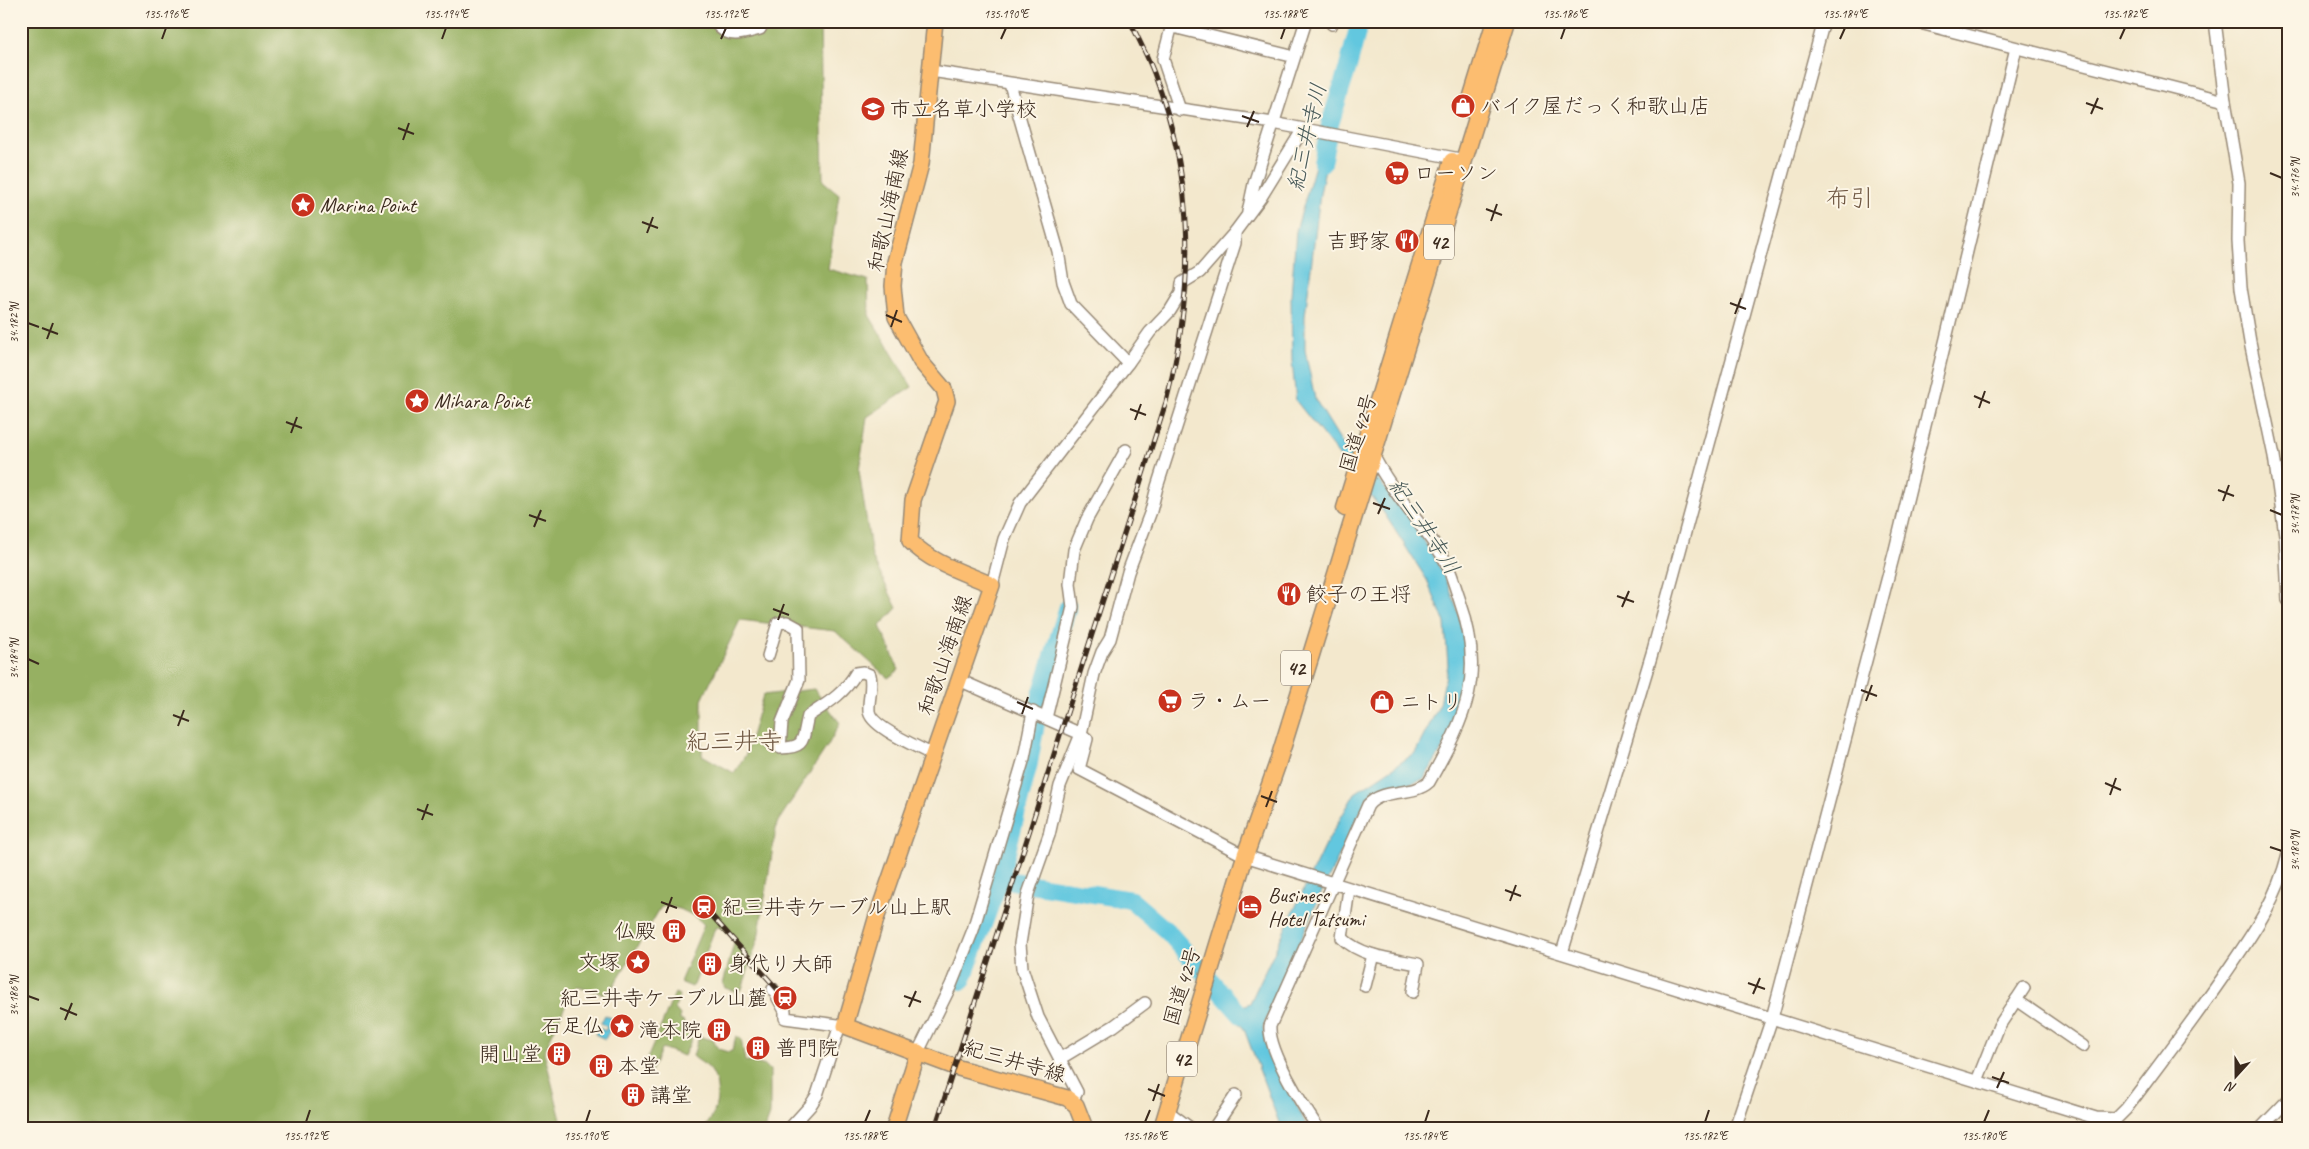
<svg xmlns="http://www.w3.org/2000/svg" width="2309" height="1149" font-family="Caveat,'Klee One',sans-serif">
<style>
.forest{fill:#96b062;stroke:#686d40}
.water{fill:#62c7df;stroke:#4e787e}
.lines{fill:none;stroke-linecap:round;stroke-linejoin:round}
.stream{stroke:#62c7df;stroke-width:3}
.river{stroke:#62c7df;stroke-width:18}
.minor-casing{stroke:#978976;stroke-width:14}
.major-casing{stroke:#978976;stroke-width:18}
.highway-casing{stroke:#978976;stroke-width:19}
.minor{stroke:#fff;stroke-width:11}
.major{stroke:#fcbd6f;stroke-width:15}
.highway{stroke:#fcbd6f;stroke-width:16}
.rail-casing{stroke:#3b2a1e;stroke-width:5}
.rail{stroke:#fcf5e5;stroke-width:3;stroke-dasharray:9;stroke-linecap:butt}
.ticks{fill:none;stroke:#3b2a1e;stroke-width:2}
.labels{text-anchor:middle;stroke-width:4;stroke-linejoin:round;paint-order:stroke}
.shield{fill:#fcf5e5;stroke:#75675a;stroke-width:1}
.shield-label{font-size:20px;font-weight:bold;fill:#3b2a1e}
.poi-label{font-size:21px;fill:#3b2a1e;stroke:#fcf5e5;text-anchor:start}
.street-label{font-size:21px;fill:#3b2a1e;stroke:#fcf5e5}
.water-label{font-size:22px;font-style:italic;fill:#475958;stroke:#fcf5e5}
.quarter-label{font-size:24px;fill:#6e5641;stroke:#fcf5e5}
.neatline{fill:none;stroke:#3b2a1e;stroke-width:2}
.ticks-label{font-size:12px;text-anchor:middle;fill:#3b2a1e}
</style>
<rect width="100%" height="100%" fill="#fcf5e5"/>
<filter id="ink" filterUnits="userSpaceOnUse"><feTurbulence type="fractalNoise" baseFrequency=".02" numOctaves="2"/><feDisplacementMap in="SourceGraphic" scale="10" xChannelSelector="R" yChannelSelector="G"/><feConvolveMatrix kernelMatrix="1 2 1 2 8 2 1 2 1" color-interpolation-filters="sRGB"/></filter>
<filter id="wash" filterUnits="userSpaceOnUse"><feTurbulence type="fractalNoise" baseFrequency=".0096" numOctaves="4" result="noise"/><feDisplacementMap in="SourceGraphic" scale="20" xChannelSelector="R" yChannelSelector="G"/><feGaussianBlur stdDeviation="1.12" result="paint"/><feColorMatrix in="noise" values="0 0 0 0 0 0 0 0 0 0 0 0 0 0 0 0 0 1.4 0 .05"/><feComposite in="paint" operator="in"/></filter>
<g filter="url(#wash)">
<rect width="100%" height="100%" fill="#f3e8cd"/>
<g class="forest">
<path d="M21,21h799l3,160 16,13 -11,75 40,11 1,35 43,72 -45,30 -8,53 13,87 25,51 -17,18 19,44 -11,8 -53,-47 -95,-11 -38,80v55l32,18 12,-19 17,-59 51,-6 26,34 -12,22 -51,78 -19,116 -16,50 -4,3 -13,-4 -2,-4 13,-48 -17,-9 -4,1 -21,57 -2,2 -12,-5 24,-57c-8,-10 -30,-21 -43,-18l-51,85 -6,2 -26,-7 -7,6 -27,59 19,76h-542z"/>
<polygon points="675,993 679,995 675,1009 680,1015 680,1020 684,1022 682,1031 692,1038 684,1056 662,1048 649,1076 642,1071"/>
<path d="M736,1036l5,3 4,22 21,5 4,4v45l-5,13h-61c14,-14 19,-44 5,-60 -4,-4 -11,-7 -16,-12l5,-17 3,-2 12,3 5,9 10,3 4,-1z"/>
</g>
<g class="water">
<path d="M1323,138l7,4 -10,52 -15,122v34l10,49 30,49h3c50,50 108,123 117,196 3,25 -3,54 -10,78 -6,20 -21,39 -31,57l-56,17 -50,104 -55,127 2,16 43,85h-27l-37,-99 -22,-25 7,-12 14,14 7,-3 74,-156 31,-54 60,-40 25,-49 8,-39 -3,-42 -18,-43 -45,-70 -86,-109 -4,-40 -1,-64 5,-66z"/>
<polygon points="605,1015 615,1020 605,1039 595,1034 599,1028 605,1031 607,1027 601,1023"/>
</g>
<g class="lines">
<polyline class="stream" points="1066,570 1064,587 1067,603"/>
<g class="river">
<polyline points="1322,163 1330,124 1348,67 1360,21"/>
<polyline points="1000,879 1131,900 1168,932 1241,1015"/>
<polyline points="962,981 1000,879 1029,763 1041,695 1068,607"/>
</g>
</g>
</g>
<g filter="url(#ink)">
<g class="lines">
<defs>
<g id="minor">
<path d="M718,21l1,6c13,12 25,6 41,2l4,-8"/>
<polyline points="1173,21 1163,59 1180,110"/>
<polyline points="1912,21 2225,101"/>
<polyline points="2215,21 2225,101 2239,183 2238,241 2241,288 2250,342 2274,456 2285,535 2288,600"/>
<polyline points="1332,24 1333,21"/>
<polyline points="1173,27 1287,55"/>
<polyline points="931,71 1273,123 1460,159"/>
<polyline points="1010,84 1058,251 1063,282 1071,304 1128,363"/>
<polyline points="1248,212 1254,184 1306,21"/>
<polyline points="992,585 1004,539 1020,503 1128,363 1150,332 1170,311 1181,293 1182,283 1200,272 1235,232 1261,197 1303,129"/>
<path d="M768,656l10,-33 9,-1 11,6 1,52 -17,42 -2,26c27,0 22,-9 28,-32 20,-13 36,-22 48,-43l7,-1 7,3c3,13 -2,24 -1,36 1,16 50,36 64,44"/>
<path d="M959,680l122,54 6,5 -8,30 166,87 851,262 20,1 10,-10c33,-44 66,-87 97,-132 28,-41 53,-74 65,-123"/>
<polyline points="1046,718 1073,607 1070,584 1074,550 1087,519 1126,450"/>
<path d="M1349,889l-7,49c20,19 51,21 76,26l-5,28"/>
<polyline points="1562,953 1653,650 1824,21"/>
<polyline points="1365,986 1373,955"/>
<polyline points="773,989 785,1011 785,1018 845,1026"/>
<polyline points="2016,1000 2083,1046"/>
<polyline points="918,1052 951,985 973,930 1024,758 1033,712"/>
<polyline points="1058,1065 1061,1058 1114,1026 1145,1003"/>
<polyline points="1977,1081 1999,1026 2024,988"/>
<polyline points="1072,1101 1077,1092 1038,1017 1022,968 1020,944 1028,894 1049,835 1060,786 1081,734 1094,674 1102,652 1110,639 1128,572 1151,511 1157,487 1235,243 1235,232"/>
<polyline points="1167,1111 1190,1128"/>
<polyline points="790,1128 810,1106 817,1095 840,1025"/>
<polyline points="1214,1128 1236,1095"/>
<path d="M1318,1128c-15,-22 -50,-77 -48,-102l98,-221c16,-18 45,-8 61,-23 38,-67 57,-108 30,-184 -5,-14 -9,-31 -17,-43 -24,-36 -52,-65 -71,-104"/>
<polyline points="1735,1128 1772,1018 1895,550 2016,48"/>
<polyline points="2261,1128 2288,1100"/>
</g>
<g id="major">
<path d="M935,21l-14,143 -26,98 -2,24 3,31 25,45 23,27 3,12 -34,99 -3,41c21,22 55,32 82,44l-116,334 -31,107 110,41 112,31 9,7 9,23"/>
<polyline points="894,1128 918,1052"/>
</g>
<g id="highway">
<polyline points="1468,109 1495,21"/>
<polyline points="1345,508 1452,161"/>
<polyline points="1162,1128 1245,856 1277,765 1507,21"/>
</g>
</defs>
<use href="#minor" class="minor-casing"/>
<use href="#major" class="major-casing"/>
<use href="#highway" class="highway-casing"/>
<use href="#minor" class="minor"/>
<use href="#major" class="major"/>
<use href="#highway" class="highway"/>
<defs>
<g id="rail">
<polyline points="705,908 787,1000"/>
<path d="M935,1128l231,-726c29,-112 30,-220 -12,-329 -7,-18 -16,-35 -24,-52"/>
</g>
</defs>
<use href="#rail" class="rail-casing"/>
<use href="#rail" class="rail"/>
</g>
</g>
<path class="ticks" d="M162,39l4,-11M442,39l4,-11M721,39l5,-11M1001,39l5,-11M1281,39l4,-11M1561,39l4,-11M1840,39l5,-11M2120,39l5,-11M2086,103l17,6M2091,114l7,-16M1242,116l17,6M1247,127l7,-16M398,128l16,6M403,140l6,-17M2270,173l12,5M1486,209l16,6M1491,221l6,-17M642,222l16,6M647,233l6,-16M1730,303l16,6M1735,314l6,-16M886,315l16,7M28,323l11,4M891,327l6,-17M42,328l16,6M47,339l6,-16M1974,396l16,7M1979,408l6,-17M1130,409l16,6M1135,420l6,-16M286,422l16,6M291,433l6,-16M2218,490l16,6M2223,501l6,-16M1373,503l17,6M2270,510l12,5M1378,514l7,-16M529,515l17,6M534,527l7,-17M1617,596l17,6M1622,607l7,-16M773,609l16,6M778,620l6,-16M28,659l11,5M1861,690l16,6M1866,701l6,-16M1017,702l16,7M1022,714l6,-17M173,715l16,6M178,726l6,-16M2105,783l16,7M2110,795l6,-17M1261,796l16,6M1266,807l6,-16M417,809l16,6M422,820l6,-16M2270,847l12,4M1505,890l16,6M1510,901l6,-16M661,902l16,6M666,913l6,-16M1748,983l17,6M1753,994l7,-16M28,996l11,4M904,996l17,6M909,1007l7,-16M60,1008l17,7M65,1020l7,-17M1992,1077l17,6M1997,1088l7,-16M1148,1089l17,7M1153,1101l6,-17M306,1122l4,-12M586,1122l4,-12M865,1122l5,-12M1145,1122l5,-12M1425,1122l4,-12M1705,1122l4,-12M1984,1122l5,-12"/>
<defs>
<symbol id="shop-disc" viewBox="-11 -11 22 22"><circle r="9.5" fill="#c8321e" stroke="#fcf5e5"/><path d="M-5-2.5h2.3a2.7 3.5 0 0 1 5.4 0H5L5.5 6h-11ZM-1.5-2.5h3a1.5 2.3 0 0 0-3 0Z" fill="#fff"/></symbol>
<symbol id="school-disc" viewBox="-11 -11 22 22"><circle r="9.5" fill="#c8321e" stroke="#fcf5e5"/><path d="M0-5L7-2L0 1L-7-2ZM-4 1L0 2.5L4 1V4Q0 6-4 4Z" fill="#fff"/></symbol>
<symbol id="supermarket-disc" viewBox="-11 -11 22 22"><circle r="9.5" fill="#c8321e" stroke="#fcf5e5"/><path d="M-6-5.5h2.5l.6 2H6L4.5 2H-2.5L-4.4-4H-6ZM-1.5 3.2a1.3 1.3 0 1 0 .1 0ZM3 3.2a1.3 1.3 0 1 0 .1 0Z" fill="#fff"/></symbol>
<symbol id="sight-disc" viewBox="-11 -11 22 22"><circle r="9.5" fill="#c8321e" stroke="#fcf5e5"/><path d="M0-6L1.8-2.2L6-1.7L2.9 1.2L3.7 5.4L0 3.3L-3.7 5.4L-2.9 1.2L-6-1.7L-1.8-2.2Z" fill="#fff"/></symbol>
<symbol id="restaurant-disc" viewBox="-11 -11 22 22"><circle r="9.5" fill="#c8321e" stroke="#fcf5e5"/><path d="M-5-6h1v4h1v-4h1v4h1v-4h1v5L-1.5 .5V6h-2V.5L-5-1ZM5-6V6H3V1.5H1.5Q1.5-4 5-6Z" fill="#fff"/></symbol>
<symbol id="station-disc" viewBox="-11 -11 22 22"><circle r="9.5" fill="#c8321e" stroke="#fcf5e5"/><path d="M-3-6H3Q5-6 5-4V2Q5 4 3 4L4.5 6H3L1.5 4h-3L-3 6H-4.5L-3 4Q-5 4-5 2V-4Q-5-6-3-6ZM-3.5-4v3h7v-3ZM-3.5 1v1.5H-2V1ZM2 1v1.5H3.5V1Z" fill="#fff"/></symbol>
<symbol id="hotel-disc" viewBox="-11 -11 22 22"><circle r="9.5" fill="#c8321e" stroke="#fcf5e5"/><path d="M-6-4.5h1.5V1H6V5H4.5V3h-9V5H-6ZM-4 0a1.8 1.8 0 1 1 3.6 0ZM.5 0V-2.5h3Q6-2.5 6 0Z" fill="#fff"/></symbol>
<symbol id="building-disc" viewBox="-11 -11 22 22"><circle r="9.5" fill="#c8321e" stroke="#fcf5e5"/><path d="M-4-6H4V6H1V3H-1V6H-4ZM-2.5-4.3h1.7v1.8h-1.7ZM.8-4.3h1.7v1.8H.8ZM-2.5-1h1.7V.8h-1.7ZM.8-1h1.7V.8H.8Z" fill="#fff"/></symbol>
</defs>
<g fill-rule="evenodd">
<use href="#shop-disc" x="1449" y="92" width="28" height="28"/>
<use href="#school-disc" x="859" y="95" width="28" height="28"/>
<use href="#supermarket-disc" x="1383" y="159" width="28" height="28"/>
<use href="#sight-disc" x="289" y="191" width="28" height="28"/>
<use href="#restaurant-disc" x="1393" y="227" width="28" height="28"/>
<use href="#sight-disc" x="403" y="387" width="28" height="28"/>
<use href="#restaurant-disc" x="1275" y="580" width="28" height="28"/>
<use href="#supermarket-disc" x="1156" y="687" width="28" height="28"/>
<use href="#shop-disc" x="1368" y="688" width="28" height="28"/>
<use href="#station-disc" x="690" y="893" width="28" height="28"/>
<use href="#hotel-disc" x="1236" y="893" width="28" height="28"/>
<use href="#building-disc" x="660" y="917" width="28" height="28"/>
<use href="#sight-disc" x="624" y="948" width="28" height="28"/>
<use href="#building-disc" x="696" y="950" width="28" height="28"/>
<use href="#station-disc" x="771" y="984" width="28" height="28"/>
<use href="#sight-disc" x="608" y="1012" width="28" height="28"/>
<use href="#building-disc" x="705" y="1016" width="28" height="28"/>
<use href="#building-disc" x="744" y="1034" width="28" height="28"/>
<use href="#building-disc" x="545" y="1040" width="28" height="28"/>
<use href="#building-disc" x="587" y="1052" width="28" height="28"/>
<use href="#building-disc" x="619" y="1081" width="28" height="28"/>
</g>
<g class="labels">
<g class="shield">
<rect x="1424" y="224.5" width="30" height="35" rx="4"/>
<rect x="1281" y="650.5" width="30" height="35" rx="4"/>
<rect x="1167" y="1041.5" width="30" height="35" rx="4"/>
</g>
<g class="shield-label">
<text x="1439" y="249">42</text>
<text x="1296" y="675">42</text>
<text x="1182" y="1066">42</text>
</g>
<g class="poi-label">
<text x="1480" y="113">バイク屋だっく和歌山店</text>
<text x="890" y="116">市立名草小学校</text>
<text x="1414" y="180">ローソン</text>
<text x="320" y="212">Marina Point</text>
<text x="1390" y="248" text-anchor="end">吉野家</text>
<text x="434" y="408">Mihara Point</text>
<text x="1306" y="601">餃子の王将</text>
<text x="1188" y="708">ラ・ムー</text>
<text x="1400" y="709">ニトリ</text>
<text x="1268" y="902">Business<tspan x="1268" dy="24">Hotel Tatsumi</tspan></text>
<text x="722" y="914">紀三井寺ケーブル山上駅</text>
<text x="656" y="938" text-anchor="end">仏殿</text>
<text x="620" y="969" text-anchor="end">文塚</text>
<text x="728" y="971">身代り大師</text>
<text x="768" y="1005" text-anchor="end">紀三井寺ケーブル山麓</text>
<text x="604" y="1033" text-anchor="end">石足仏</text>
<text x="702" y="1037" text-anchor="end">滝本院</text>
<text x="776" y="1055">普門院</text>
<text x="542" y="1061" text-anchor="end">開山堂</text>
<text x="618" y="1073">本堂</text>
<text x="650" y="1102">講堂</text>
</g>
<g class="street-label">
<text transform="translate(888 210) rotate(-78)" y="7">和歌山海南線</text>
<text transform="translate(1358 433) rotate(-73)" y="7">国道42号</text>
<text transform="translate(945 655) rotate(-71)" y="7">和歌山海南線</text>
<text transform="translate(1182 986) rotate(-73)" y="7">国道42号</text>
<text transform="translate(1015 1061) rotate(16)" y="7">紀三井寺線</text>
</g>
<g class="water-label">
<text transform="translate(1306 137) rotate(-77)" y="8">紀三井寺川</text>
<text transform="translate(1425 526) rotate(57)" y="8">紀三井寺川</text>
</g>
<g class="quarter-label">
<text x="1850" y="206">布引</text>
<text x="734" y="749">紀三井寺</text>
</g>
</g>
<rect width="2309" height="1149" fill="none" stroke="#fcf5e5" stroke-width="55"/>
<g transform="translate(2236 1076) rotate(201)" stroke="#fcf5e5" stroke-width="4" paint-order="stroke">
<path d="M0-4L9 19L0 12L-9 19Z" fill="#3b2a1e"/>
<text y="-8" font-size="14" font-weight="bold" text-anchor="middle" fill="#3b2a1e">N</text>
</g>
<rect x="28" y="28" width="2254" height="1094" class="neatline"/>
<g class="ticks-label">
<text x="166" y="18">135.196°E</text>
<text x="446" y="18">135.194°E</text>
<text x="726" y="18">135.192°E</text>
<text x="1006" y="18">135.190°E</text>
<text x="1285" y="18">135.188°E</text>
<text x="1565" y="18">135.186°E</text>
<text x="1845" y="18">135.184°E</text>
<text x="2125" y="18">135.182°E</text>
<text transform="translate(2295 178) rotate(-90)" y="4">34.176°N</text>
<text transform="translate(14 323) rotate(-90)" y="4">34.182°N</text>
<text transform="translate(2295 515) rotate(-90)" y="4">34.178°N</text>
<text transform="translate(14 659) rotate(-90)" y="4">34.184°N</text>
<text transform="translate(2295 851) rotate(-90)" y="4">34.180°N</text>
<text transform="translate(14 996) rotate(-90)" y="4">34.186°N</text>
<text x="306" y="1140">135.192°E</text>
<text x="586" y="1140">135.190°E</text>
<text x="865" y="1140">135.188°E</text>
<text x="1145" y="1140">135.186°E</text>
<text x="1425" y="1140">135.184°E</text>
<text x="1705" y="1140">135.182°E</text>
<text x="1984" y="1140">135.180°E</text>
</g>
</svg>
